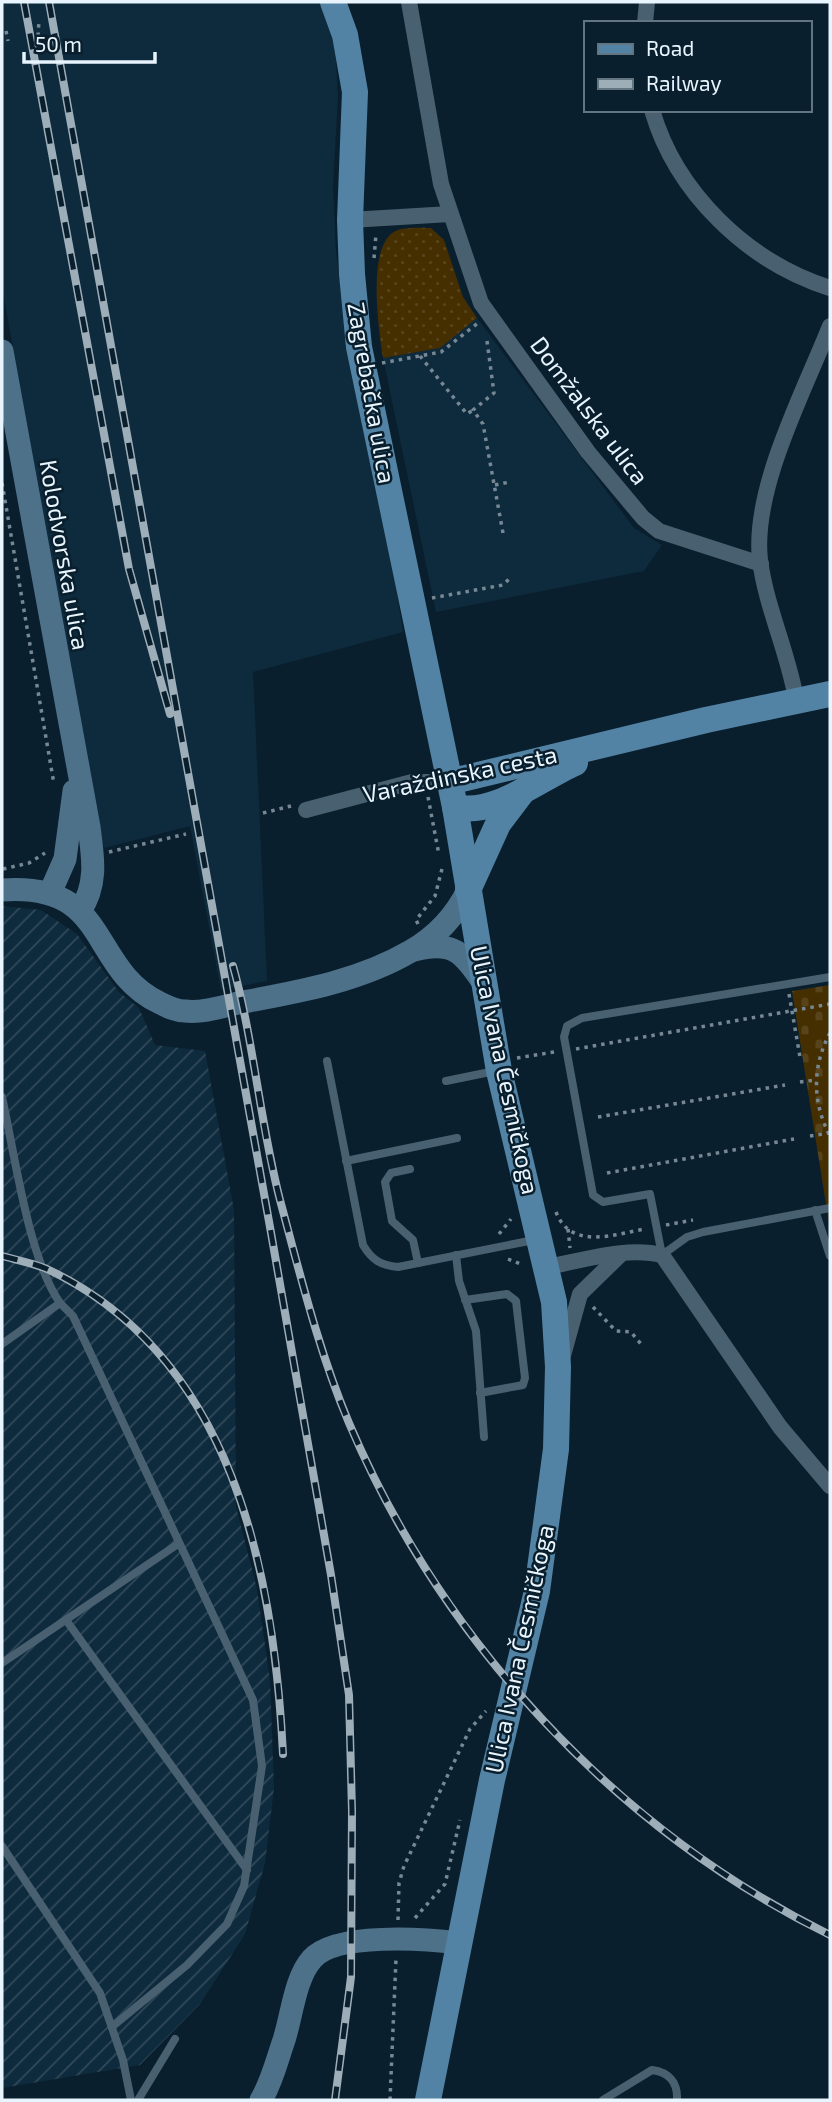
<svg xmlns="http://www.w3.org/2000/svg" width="832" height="2102" font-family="'Exo 2',sans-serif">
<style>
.built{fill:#0e2a3d}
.industrial{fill:url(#industrial-furrows)}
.grass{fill:url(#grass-dots)}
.cemetery{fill:url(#cemetery-stones)}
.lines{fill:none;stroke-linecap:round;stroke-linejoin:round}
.path{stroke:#778894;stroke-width:3.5;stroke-dasharray:3.5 5;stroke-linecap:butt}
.service{stroke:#496070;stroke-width:8}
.minor{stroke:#496070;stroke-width:16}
.secondary{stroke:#4e718a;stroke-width:23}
.primary{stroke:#5383a4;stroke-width:26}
.rail-casing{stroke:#9eaeb9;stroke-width:8}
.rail{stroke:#0a1f2d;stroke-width:5;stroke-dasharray:16;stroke-linecap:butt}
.labels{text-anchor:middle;stroke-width:5;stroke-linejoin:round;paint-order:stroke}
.street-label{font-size:24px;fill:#e8f5fe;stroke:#0a1f2d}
</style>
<defs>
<pattern id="industrial-furrows" width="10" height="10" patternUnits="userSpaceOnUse" patternTransform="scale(1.75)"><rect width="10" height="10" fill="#0e2a3d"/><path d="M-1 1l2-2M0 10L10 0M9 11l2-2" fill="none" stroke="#314a5a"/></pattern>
<pattern id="grass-dots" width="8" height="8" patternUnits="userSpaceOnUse" patternTransform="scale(1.75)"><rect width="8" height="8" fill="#452f01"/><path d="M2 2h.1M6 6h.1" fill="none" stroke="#57441a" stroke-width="1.8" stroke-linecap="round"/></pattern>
<pattern id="cemetery-stones" width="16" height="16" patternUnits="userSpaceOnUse" patternTransform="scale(1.75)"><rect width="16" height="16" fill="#452f01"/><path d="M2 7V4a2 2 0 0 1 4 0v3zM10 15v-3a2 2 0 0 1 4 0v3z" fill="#57441a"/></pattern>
</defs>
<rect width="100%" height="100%" fill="#0a1f2d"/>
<g class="built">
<polygon points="2,2 322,2 335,40 338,97 333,184 336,252 349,346 389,541 403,632 253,672 267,981 221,990 190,826 104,848 77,714 2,286"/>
<polygon points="477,318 634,528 662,545 644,571 436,612 383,358 440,348"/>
</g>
<polygon class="industrial" points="2,906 41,910 77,934 119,992 139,1008 155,1045 205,1051 234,1210 236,1507 257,1589 270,1680 274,1788 265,1863 245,1934 200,2004 140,2065 2,2088"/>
<path class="grass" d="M431,228l13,12 19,57 14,21 -37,30 -57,10c-4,-27 -18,-117 15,-128 10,-3 24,-2 33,-2z"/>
<polygon class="cemetery" points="830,985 830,1229 792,991"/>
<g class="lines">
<g class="path">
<polyline points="6,31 8,41"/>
<polyline points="38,36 39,20"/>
<polyline points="374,258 376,234"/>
<polyline points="487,341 494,393 473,410 483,424 503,533"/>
<polyline points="420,356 467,414 473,410"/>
<polyline points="382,363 441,352 478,323"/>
<polyline points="2,483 54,784"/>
<polyline points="495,485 510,482"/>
<polyline points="432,598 503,585 511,577"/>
<polyline points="428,797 439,855"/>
<polyline points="263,813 291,806"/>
<polyline points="109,852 186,834"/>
<polyline points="3,869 29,863 45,853"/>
<polyline points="418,924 416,920 435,896 442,869"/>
<polyline points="789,994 800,1057"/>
<path d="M830,1033c-18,33 -18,69 0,103"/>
<polyline points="576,1049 830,1004"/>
<polyline points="517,1058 554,1052"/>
<polyline points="800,1082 815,1080"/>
<polyline points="598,1117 785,1085"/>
<polyline points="810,1136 829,1133"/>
<polyline points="607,1173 794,1139"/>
<path d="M556,1212c15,39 59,22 89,17"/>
<polyline points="666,1225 693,1220"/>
<polyline points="568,1229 570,1248"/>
<polyline points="499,1234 511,1219"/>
<polyline points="508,1259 523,1265"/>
<polyline points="593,1307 616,1331 631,1332 641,1344"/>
<polyline points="415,1918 445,1884 460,1820"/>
<polyline points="398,1920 399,1883 404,1866 470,1729 486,1711"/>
<polyline points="390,2100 396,1959"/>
</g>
<g class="service">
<polyline points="830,977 582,1018 567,1026 564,1037 593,1195 603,1202 650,1194 662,1255 687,1237 703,1232 830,1208"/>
<path d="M327,1061l36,184c9,15 17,20 35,22l136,-27"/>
<polyline points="446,1081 495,1071"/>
<path d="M2,1097c13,58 26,160 58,206"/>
<polyline points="346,1161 457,1138"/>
<polyline points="410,1169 391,1173 385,1182 392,1221 413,1240 418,1263"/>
<polyline points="815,1210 830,1256"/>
<polyline points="456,1255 459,1281 476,1331 484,1437"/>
<polyline points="465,1300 507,1294 516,1301 525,1378 523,1385 480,1393"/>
<polyline points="2,1344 60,1303 73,1316 253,1700 262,1766 244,1886 227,1924 187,1965 113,2026"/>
<polyline points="66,1620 247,1870"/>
<polyline points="2,1663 178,1544"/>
<polyline points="2,1846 100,1993 123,2060 131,2100"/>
<polyline points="138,2100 175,2039"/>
<path d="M603,2100l49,-30c17,2 26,13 25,30"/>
</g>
<g class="minor">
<polyline points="409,2 441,184 481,303 588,452 643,518 659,531 761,564"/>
<polyline points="645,23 647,2"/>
<path d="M652,110c24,83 96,152 178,178"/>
<polyline points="350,220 450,214"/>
<path d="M796,699c-8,-47 -30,-92 -36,-139 -8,-71 44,-168 70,-234"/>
<polyline points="306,810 412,782 449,782"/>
<path d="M546,1267c35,-6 81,-21 116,-12l118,172 50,59"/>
<polyline points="562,1359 580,1294 620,1255"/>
</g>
<g class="secondary">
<path d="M2,351l87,476c4,30 9,57 -9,84"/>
<path d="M2,890c110,-8 85,78 158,113 8,4 16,8 25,8 17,2 36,-4 53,-8 59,-11 120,-21 173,-52 26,-15 44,-34 57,-61"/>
<polyline points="50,893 65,859 74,791"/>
<path d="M415,950c38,-10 49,3 69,34"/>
<path d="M261,2100c11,-18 16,-40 23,-60 8,-25 11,-62 28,-81 23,-27 114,-20 147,-16"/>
</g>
<g class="primary">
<polyline points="333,2 345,35 355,92 350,220 352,274 359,347 455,807 499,1071 554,1302 558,1367 556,1449 537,1591 492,1780 428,2100"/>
<polyline points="449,782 706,720 830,694"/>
<path d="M455,807c39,10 85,-29 120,-44"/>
<polyline points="468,890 498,824 523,791"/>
</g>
<defs>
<g id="rail">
<polyline points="24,2 129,569 170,714"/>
<polyline points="49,2 270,1227 331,1575 349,1695 352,1811 351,1977 335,2100"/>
<path d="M233,966c21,76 27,157 47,234 20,74 39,152 69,223 93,219 268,407 481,512"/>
<path d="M2,1256c15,4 31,7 45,13 185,87 227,301 236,485"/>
</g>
</defs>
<use href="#rail" class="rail-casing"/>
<use href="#rail" class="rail"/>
</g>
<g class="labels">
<g class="street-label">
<text transform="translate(371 393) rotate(80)" y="8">Zagrebačka ulica</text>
<text transform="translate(589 411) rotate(53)" y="8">Domžalska ulica</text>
<text transform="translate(64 555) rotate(80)" y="8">Kolodvorska ulica</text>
<text transform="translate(460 775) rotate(-12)" y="8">Varaždinska cesta</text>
<text transform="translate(504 1070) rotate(78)" y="8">Ulica Ivana Česmičkoga</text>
<text transform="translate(520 1649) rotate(-78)" y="8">Ulica Ivana Česmičkoga</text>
</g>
</g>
<rect width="832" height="2102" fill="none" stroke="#e8f5fe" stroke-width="7"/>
<rect x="584" y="21" width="228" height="91" fill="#0a1f2d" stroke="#637581" stroke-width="2"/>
<rect x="598" y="44" width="35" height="10" fill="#5383a4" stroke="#637581" stroke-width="2"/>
<text x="646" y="56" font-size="21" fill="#e8f5fe">Road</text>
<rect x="598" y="79" width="35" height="10" fill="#9eaeb9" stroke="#637581" stroke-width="2"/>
<text x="646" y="91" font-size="21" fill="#e8f5fe">Railway</text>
<path d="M24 52v10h131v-10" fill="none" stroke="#e8f5fe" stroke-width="3.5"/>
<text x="35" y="52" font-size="21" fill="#e8f5fe" stroke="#0a1f2d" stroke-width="5" paint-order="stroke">50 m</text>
</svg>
